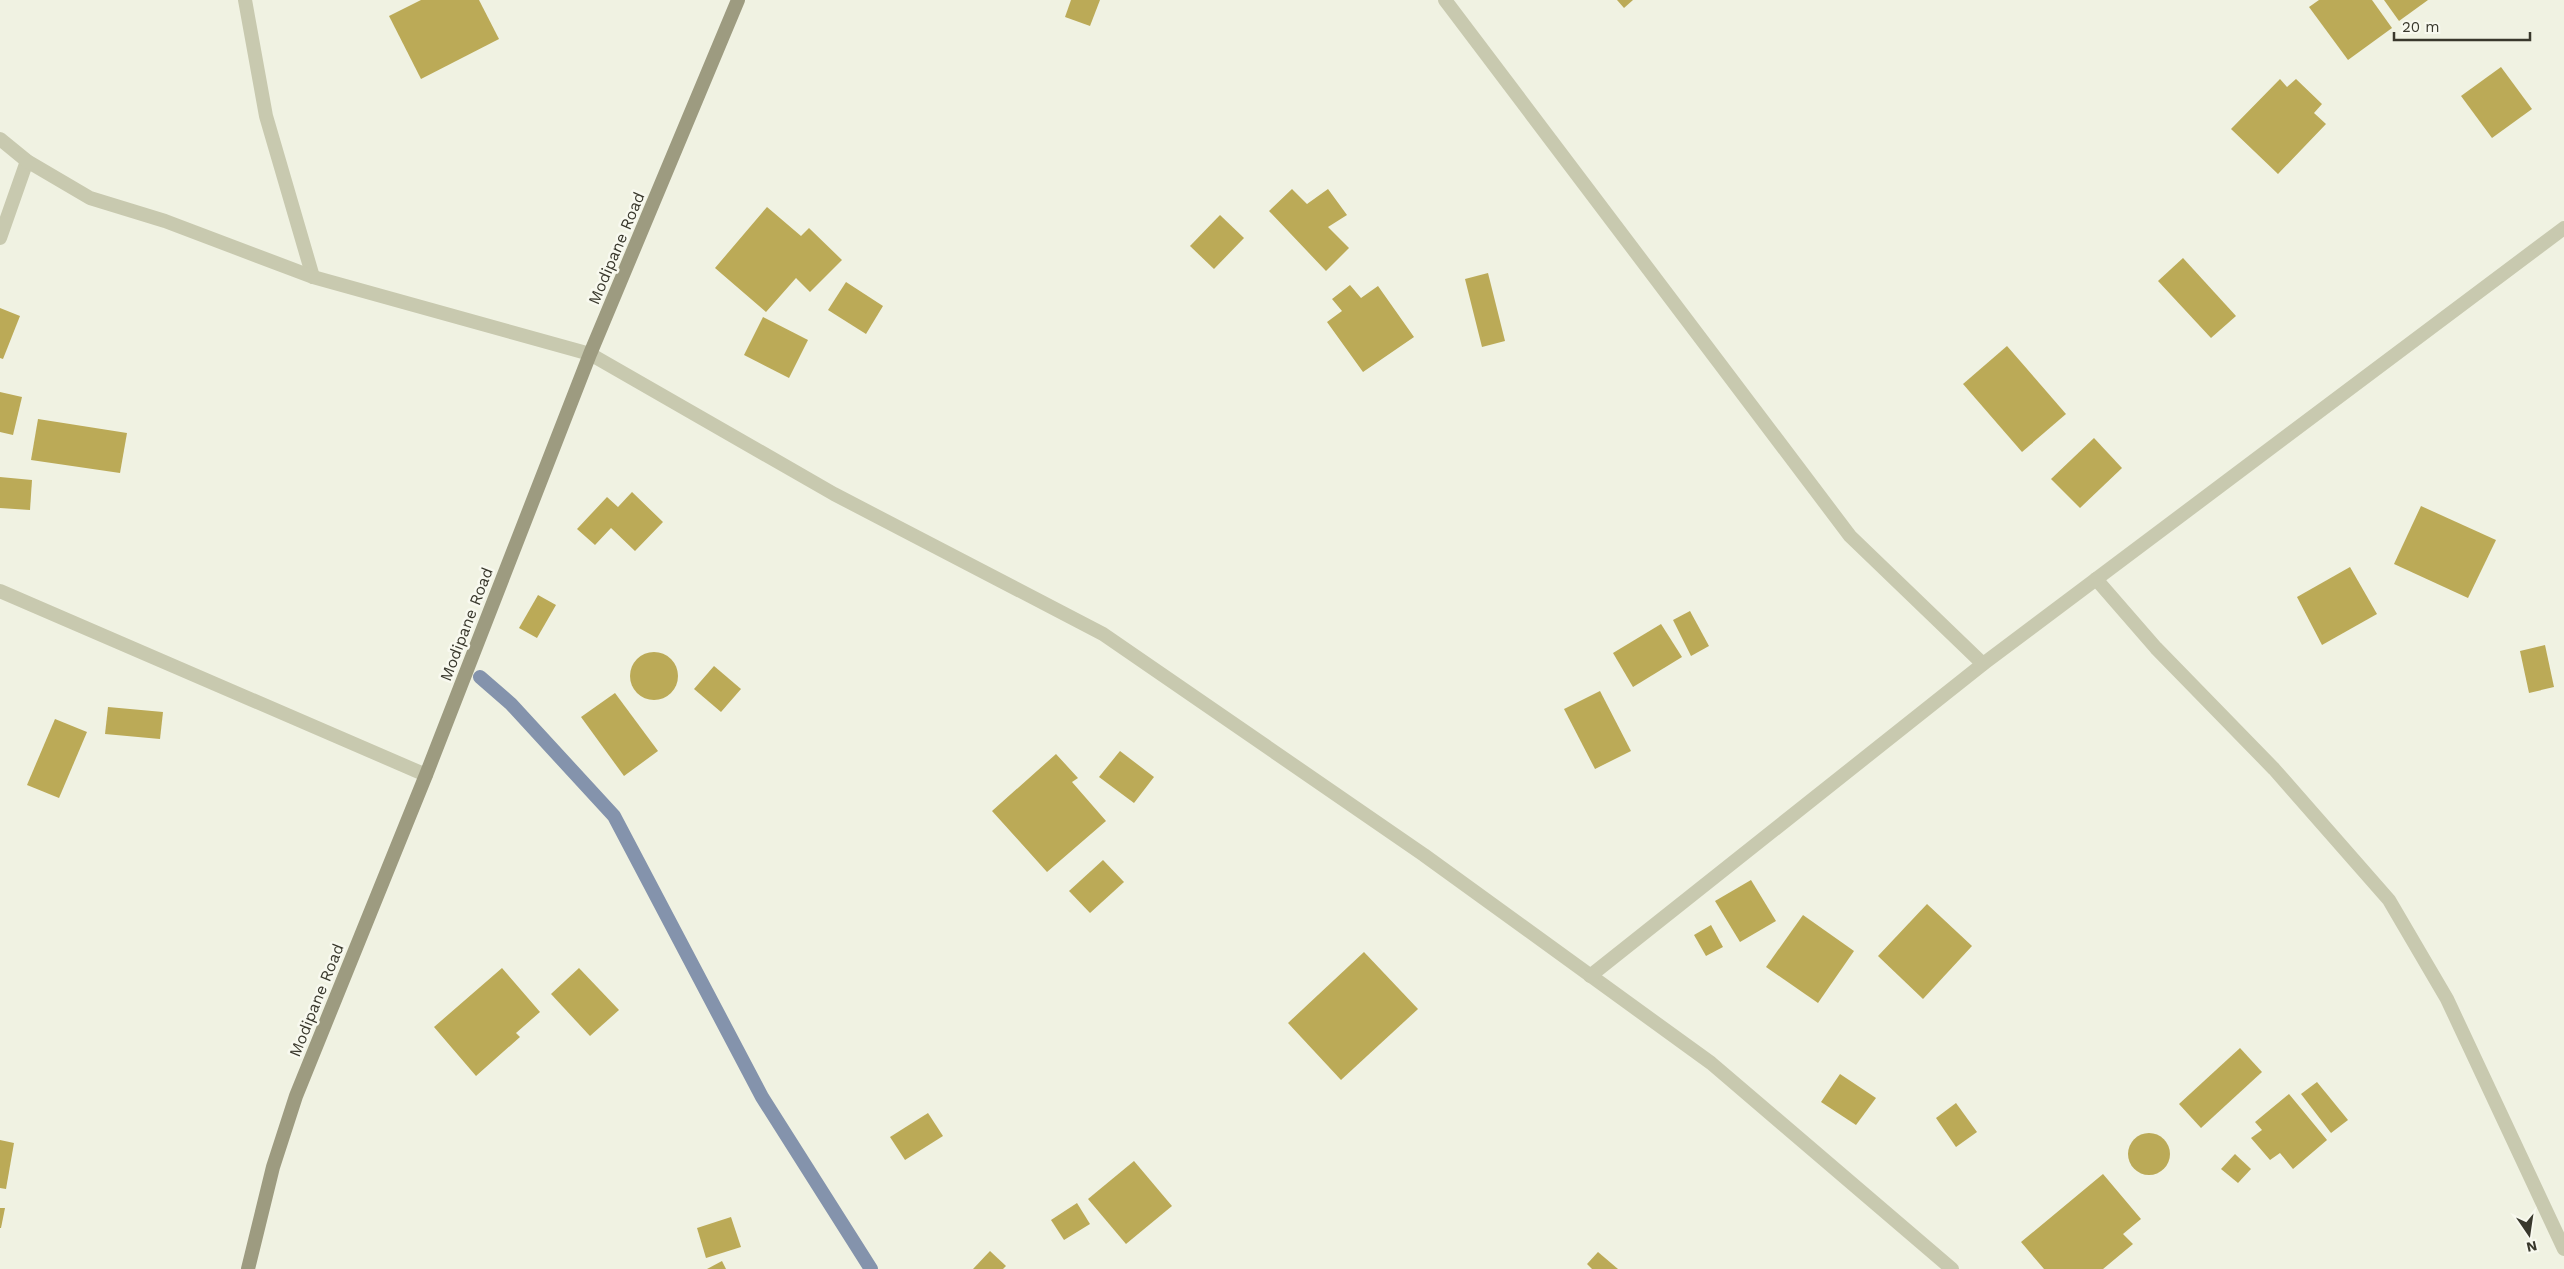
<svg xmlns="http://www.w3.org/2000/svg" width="2564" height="1269" font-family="'Work Sans',sans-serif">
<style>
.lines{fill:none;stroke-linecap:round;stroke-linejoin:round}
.stream{stroke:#8493ac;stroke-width:14}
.building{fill:#bbaa57}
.service{stroke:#c8c9af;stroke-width:14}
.minor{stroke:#c8c9af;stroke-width:14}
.secondary{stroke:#9d9b80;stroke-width:14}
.labels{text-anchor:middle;stroke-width:5;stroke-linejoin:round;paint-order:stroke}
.street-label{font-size:16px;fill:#39382c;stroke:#f8f9ef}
</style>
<rect width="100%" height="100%" fill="#f0f2e2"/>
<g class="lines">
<polyline class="stream" points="480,677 511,704 614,816 762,1097 871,1269"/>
</g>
<g class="building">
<polygon points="421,0 479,0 499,39 421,79 389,16"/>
<polygon points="1071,0 1100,0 1090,26 1065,17"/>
<polygon points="1617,0 1633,0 1624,8"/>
<polygon points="2319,0 2372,0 2392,28 2348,60 2309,7"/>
<polygon points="2384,0 2428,0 2399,21"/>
<polygon points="2501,67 2532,109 2492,138 2461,96"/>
<polygon points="2280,79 2287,87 2296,79 2322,104 2314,113 2326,124 2278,174 2231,129"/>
<polygon points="1292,189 1307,204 1328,189 1347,215 1328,227 1349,248 1326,271 1269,211"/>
<polygon points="767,207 801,236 809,228 842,260 810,292 796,278 766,312 715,268"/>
<polygon points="1220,215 1244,238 1214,269 1190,246"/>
<polygon points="2183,258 2236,316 2211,338 2158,281"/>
<polygon points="1488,273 1505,341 1482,347 1465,279"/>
<polygon points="846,282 883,306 866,334 828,310"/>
<polygon points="1350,285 1361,298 1378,286 1414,337 1363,372 1327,322 1342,311 1332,299"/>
<polygon points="0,308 20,316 3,359 0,358"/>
<polygon points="763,317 808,340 789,378 744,355"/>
<polygon points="2007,346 2066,414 2022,452 1963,384"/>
<polygon points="0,392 22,397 13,435 0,432"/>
<polygon points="38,419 127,433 120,473 31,460"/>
<polygon points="2094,438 2122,468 2080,508 2051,479"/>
<polygon points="0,477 32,480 30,510 0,508"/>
<polygon points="632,492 663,522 635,551 611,528 595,545 577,529 607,497 618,507"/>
<polygon points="2421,506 2496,540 2468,598 2394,564"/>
<polygon points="2350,567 2377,614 2322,645 2297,597"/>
<polygon points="538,595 556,605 537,638 519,628"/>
<polygon points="1690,611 1709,646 1691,656 1673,620"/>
<polygon points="1661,624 1682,657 1633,687 1613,653"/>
<polygon points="2545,645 2554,687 2529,693 2520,651"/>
<circle cx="654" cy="676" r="24"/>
<polygon points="714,666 741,689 721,712 694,689"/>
<polygon points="1600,691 1631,751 1595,769 1564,709"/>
<polygon points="615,693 658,751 624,776 581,717"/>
<polygon points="108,707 163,712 160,739 105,734"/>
<polygon points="55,719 87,732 59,798 27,785"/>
<polygon points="1120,751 1154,777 1134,803 1099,777"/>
<polygon points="1056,754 1078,778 1072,782 1106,821 1047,872 992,811"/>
<polygon points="1103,860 1124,882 1090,913 1069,891"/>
<polygon points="1751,880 1776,921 1740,942 1715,901"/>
<polygon points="1927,904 1972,946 1923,999 1878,956"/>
<polygon points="1803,915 1854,951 1818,1003 1766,967"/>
<polygon points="1711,925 1723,947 1706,956 1694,935"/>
<polygon points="1364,952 1418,1009 1341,1080 1288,1023"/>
<polygon points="502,968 540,1012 516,1033 520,1037 476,1076 434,1027"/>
<polygon points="579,968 619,1010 590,1036 551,994"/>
<polygon points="2240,1048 2262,1072 2201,1128 2179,1104"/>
<polygon points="1840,1074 1876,1098 1856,1125 1821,1102"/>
<polygon points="2317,1082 2348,1120 2331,1133 2301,1094"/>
<polygon points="2289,1094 2327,1140 2293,1169 2280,1153 2270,1160 2251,1138 2262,1130 2255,1122"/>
<polygon points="1956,1103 1977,1132 1956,1147 1936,1118"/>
<polygon points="928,1113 943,1136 905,1160 890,1137"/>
<circle cx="2149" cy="1154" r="21"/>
<polygon points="0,1140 14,1143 6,1189 0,1188"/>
<polygon points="2235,1154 2251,1169 2238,1183 2221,1169"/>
<polygon points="1134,1161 1172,1206 1126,1244 1088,1199"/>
<polygon points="2103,1174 2141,1219 2123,1234 2133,1244 2103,1269 2044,1269 2021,1242"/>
<polygon points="1077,1203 1090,1224 1064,1240 1051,1220"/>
<polygon points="0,1208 5,1208 1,1228 0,1228"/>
<polygon points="731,1217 741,1247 706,1258 697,1228"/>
<polygon points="990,1251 1006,1266 1003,1269 973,1269"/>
<polygon points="1598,1252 1618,1269 1592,1269 1587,1264"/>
<polygon points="722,1261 726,1269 707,1269"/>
</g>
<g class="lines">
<g class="service">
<polyline points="0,238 27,161"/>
<polyline points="0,591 426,775"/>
</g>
<g class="minor">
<polyline points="245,0 266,116 313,277"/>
<polyline points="1445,0 1850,536 1983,664"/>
<polyline points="0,139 27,161 90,198 165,221 313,277 590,354 834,494 1103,634 1424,855 1711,1063 1952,1269"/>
<polyline points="2096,579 2156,648 2274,769 2389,900 2447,999 2564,1249"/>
<polyline points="1590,976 1983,664 2564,228"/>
</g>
<polyline class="secondary" points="248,1269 273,1167 296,1096 426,775 590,354 738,0"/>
</g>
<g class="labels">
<g class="street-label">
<text transform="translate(616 248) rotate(-67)" y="6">Modipane Road</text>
<text transform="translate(466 624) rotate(-69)" y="6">Modipane Road</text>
<text transform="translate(316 1000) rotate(-68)" y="6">Modipane Road</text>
</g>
</g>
<g transform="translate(2529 1234) rotate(167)" stroke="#f8f9ef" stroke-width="4" paint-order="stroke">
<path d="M0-4L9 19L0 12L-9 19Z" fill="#39382c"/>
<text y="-8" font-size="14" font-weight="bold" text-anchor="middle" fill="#39382c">N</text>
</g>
<path d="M2394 32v8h136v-8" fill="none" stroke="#39382c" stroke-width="2.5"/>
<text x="2402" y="32" font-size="15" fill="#39382c" stroke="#f8f9ef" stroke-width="4" paint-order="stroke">20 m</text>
</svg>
